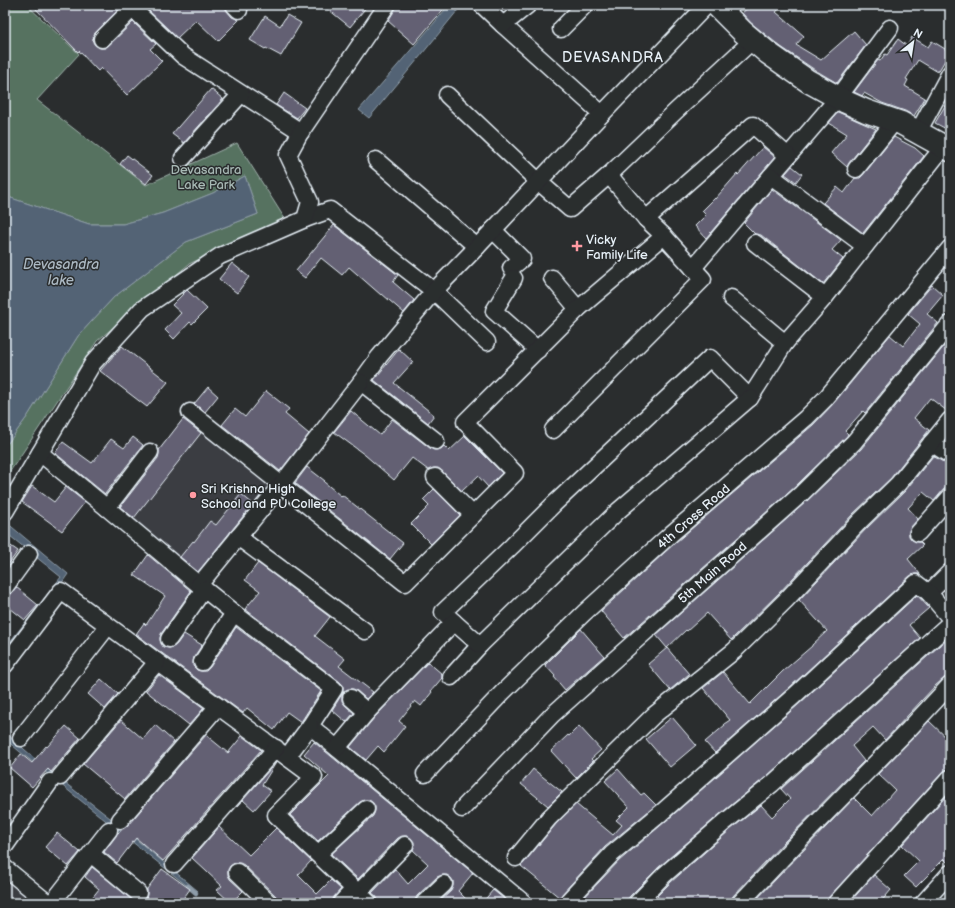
<svg xmlns="http://www.w3.org/2000/svg" width="955" height="908" font-family="'Balsamiq Sans',sans-serif">
<style>
.built{fill:#3b3d43}
.green{fill:#577261;stroke:#a0b2ac}
.water{fill:#526474;stroke:#8e9ca9}
.lines{fill:none;stroke-linecap:round;stroke-linejoin:round}
.stream{stroke:#8e9ca9;stroke-width:4.5}
.building{fill:#646173;stroke:#e8f1f8}
.minor-casing{stroke:#e8f1f8;stroke-width:19}
.secondary-casing{stroke:#e8f1f8;stroke-width:25}
.minor{stroke:#2a2d2e;stroke-width:16}
.secondary{stroke:#2a2d2e;stroke-width:22}
.poi-dot{fill:#ff9aa2;stroke:#2a2d2e;stroke-width:1.5}
.labels{text-anchor:middle;stroke-width:3;stroke-linejoin:round;paint-order:stroke}
.park-label{font-size:13px;fill:#a7b8b4;stroke:#2a2d2e}
.poi-label{font-size:13px;fill:#e8f1f8;stroke:#2a2d2e;text-anchor:start}
.street-label{font-size:13px;fill:#e8f1f8;stroke:#2a2d2e}
.neighbourhood-label{font-size:14px;letter-spacing:1px;fill:#e8f1f8;stroke:#2a2d2e}
.water-label{font-size:14px;font-style:italic;fill:#acb9c3;stroke:#2a2d2e}
</style>
<rect width="100%" height="100%" fill="#2a2d2e"/>
<filter id="ink" filterUnits="userSpaceOnUse"><feTurbulence type="fractalNoise" baseFrequency=".025" numOctaves="2"/><feDisplacementMap in="SourceGraphic" scale="8" xChannelSelector="R" yChannelSelector="G"/><feConvolveMatrix kernelMatrix="1 2 1 2 8 2 1 2 1" color-interpolation-filters="sRGB"/></filter>
<g filter="url(#ink)">
<g class="built">
<polygon points="187,414 274,486 199,576 113,505"/>
<polygon points="5,878 35,903 5,903"/>
</g>
<polygon class="green" points="5,5 27,5 79,54 37,100 146,185 237,143 285,219 189,264 97,341 5,479 5,447 27,417 78,336 114,297 186,242 258,214 245,176 213,193 163,213 123,224 89,224 5,196"/>
<g class="water">
<polygon points="449,5 462,5 418,59 369,118 359,110 435,22"/>
<polygon points="245,176 258,214 186,242 114,297 78,336 27,417 5,447 5,196 89,224 123,224 163,213 213,193"/>
<polygon points="6,522 68,574 59,587 5,655 5,648 61,577 5,532"/>
<polygon points="5,732 42,765 119,825 198,891 191,889 19,751 5,739"/>
</g>
<g class="lines">
<polyline class="stream" points="188,886 196,893"/>
</g>
<g class="building">
<polygon points="32,5 120,5 120,8 95,33 93,37 93,42 95,45 100,48 105,48 108,46 133,22 156,44 150,49 162,61 127,95 101,68 98,71 79,51 78,52"/>
<polygon points="151,5 224,5 227,11 232,17 239,20 218,41 196,20 177,38 147,9"/>
<polygon points="323,5 368,5 350,27"/>
<polygon points="398,5 447,5 414,44 388,21"/>
<polygon points="751,5 784,5 776,12 804,36 796,45 821,60 854,31 866,45 837,83 815,70 781,47 751,23 742,13"/>
<polygon points="287,15 301,23 281,56 266,48 265,49 250,40 265,16 280,26"/>
<polygon points="912,37 928,47 932,41 950,52 938,72 918,60 906,79 908,80 905,86 925,98 914,116 905,111 882,103 864,93 862,96 854,92 878,60 880,61 885,54 887,55 898,39 907,46"/>
<polygon points="211,89 223,99 184,143 172,134"/>
<polygon points="284,93 305,108 297,118 276,105"/>
<polygon points="950,97 950,131 935,123"/>
<polygon points="838,112 876,129 849,163 847,167 831,153 847,134 829,123"/>
<polygon points="894,137 915,148 924,156 863,233 823,203 837,187 844,193 855,178 860,178 863,175"/>
<polygon points="763,147 775,157 706,238 695,226 706,215 702,211 715,198 715,199 737,174 738,175"/>
<polygon points="127,155 153,175 146,184 120,164"/>
<polygon points="792,166 802,174 796,182 785,174"/>
<polygon points="772,189 841,240 832,250 843,259 823,284 761,235 755,234 744,223"/>
<polygon points="334,225 398,275 393,282 414,300 404,313 382,294 381,295 349,267 342,275 321,258 305,278 296,271"/>
<polygon points="232,263 249,277 237,293 219,279"/>
<polygon points="932,285 943,295 927,314 938,323 865,413 863,411 845,431 848,434 847,436 795,487 624,638 601,611 677,541 813,425 833,404 890,335 903,346 920,324 908,314"/>
<polygon points="187,290 207,309 192,324 190,322 174,339 165,330 181,313 172,305"/>
<polygon points="945,345 950,349 950,411 947,411 930,398 914,418 929,430 891,478 853,514 779,593 731,640 707,613 687,631 686,630 667,648 656,635 807,501 861,449"/>
<polygon points="122,346 168,382 147,407 100,371"/>
<polygon points="399,349 413,362 394,383 434,415 428,423 374,380"/>
<polygon points="208,387 218,396 205,412 194,404"/>
<polygon points="266,391 289,409 285,414 309,434 280,471 222,425 235,409 245,417"/>
<polygon points="351,411 380,435 392,419 430,448 434,450 441,449 444,446 449,451 465,436 502,473 488,487 478,476 462,491 441,470 438,468 433,468 428,470 412,458 394,480 365,455 334,432"/>
<polygon points="183,419 201,433 134,518 120,507 158,458 159,454 159,450"/>
<polygon points="133,437 143,445 105,494 55,453 63,442 92,463 111,439 124,448"/>
<polygon points="933,456 945,463 950,464 950,488 944,489 934,501 923,492 908,508 918,519 911,527 909,531 909,536 912,540 916,542 920,542 923,545 908,559 920,574 914,574 910,576 788,689 715,753 705,742 725,725 724,724 730,720 703,688 723,672 750,704 783,671 812,646 812,645 827,631 799,600 867,528 905,491"/>
<polygon points="307,467 325,481 324,482 341,496 342,495 403,543 390,559 295,483"/>
<polygon points="32,486 54,502 66,487 85,502 62,531 22,502"/>
<polygon points="434,489 460,515 431,544 411,524 429,506 423,500"/>
<polygon points="241,494 253,504 198,572 180,557 193,541 194,542 210,521 216,525"/>
<polygon points="5,542 18,551 5,569"/>
<polygon points="148,555 191,591 161,634 160,639 161,643 163,647 169,648 173,647 177,644 184,634 202,645 194,657 193,662 193,666 197,670 201,671 206,671 210,667 236,627 321,691 301,722 287,712 274,730 247,708 243,713 136,634 144,623 146,625 165,596 134,575"/>
<polygon points="258,563 330,617 315,636 345,659 339,666 373,692 366,699 357,691 353,689 348,689 344,691 342,696 342,701 345,705 354,713 346,722 332,710 342,694 343,690 343,685 340,682 245,609 260,591 245,580"/>
<polygon points="16,587 38,605 25,620 5,604 5,596 9,595"/>
<polygon points="917,595 929,608 909,625 920,638 766,777 719,815 658,868 630,896 625,903 579,903 619,861 667,820 800,703"/>
<polygon points="581,629 604,656 565,690 554,677 555,676 545,665"/>
<polygon points="950,636 950,673 935,686 885,740 873,727 852,746 864,761 785,841 733,896 731,900 731,903 664,903 657,896 671,882 731,829 761,805 772,817 790,799 781,789"/>
<polygon points="667,648 689,674 670,690 648,664"/>
<polygon points="428,662 442,674 442,678 431,691 432,692 421,706 415,701 399,721 405,726 384,752 378,746 366,760 350,747 374,718"/>
<polygon points="159,675 204,708 189,725 146,691"/>
<polygon points="101,679 118,694 105,709 88,694"/>
<polygon points="672,717 696,745 670,767 646,739"/>
<polygon points="121,720 143,739 155,725 174,742 125,799 83,764"/>
<polygon points="929,721 950,741 950,769 947,769 943,772 829,897 827,901 827,903 753,903 799,855 854,798 872,816 895,790 878,774"/>
<polygon points="66,726 80,738 51,772 48,769 32,787 10,768 21,754 32,763 46,746 47,747"/>
<polygon points="579,726 601,750 591,759 593,761 576,778 551,751 568,735 569,736"/>
<polygon points="206,735 228,753 242,736 261,750 163,861 136,838 117,863 104,852 116,836 118,832 119,833 122,829 127,826"/>
<polygon points="314,742 473,873 458,891 470,903 438,903 451,891 453,886 453,881 451,878 447,875 442,875 437,877 417,896 415,900 415,903 378,903 378,900 376,896 372,893 395,869 408,884 428,864 413,850 414,847 414,842 411,838 407,836 402,836 398,838 358,879 331,854 373,816 375,811 375,807 373,803 369,800 364,800 360,802 318,841 290,815 329,776 304,754"/>
<polygon points="277,761 262,785 271,791 254,810 243,800"/>
<polygon points="533,769 562,792 548,806 521,784"/>
<polygon points="618,769 641,795 644,793 656,805 605,847 562,894 560,898 521,866 523,864 556,824 576,804 613,835 622,825 616,820 629,807 605,781"/>
<polygon points="950,792 950,864 949,864 944,859 916,887 904,876 919,861 902,845"/>
<polygon points="219,827 249,855 276,828 311,861 298,875 317,894 331,880 341,889 334,897 332,903 280,903 276,896 244,865 240,863 235,863 230,866 228,870 228,875 230,879 243,891 231,903 217,890 222,886 192,858"/>
<polygon points="57,833 80,852 68,866 45,847"/>
<polygon points="92,867 132,900 136,902 141,902 146,899 147,894 147,889 162,869 190,889 180,903 88,903 99,889 85,877"/>
<polygon points="874,875 891,890 880,903 849,903"/>
<polygon points="493,890 509,903 482,903"/>
</g>
<g class="lines">
<defs>
<g id="minor">
<polyline points="129,5 183,56 301,132"/>
<polyline points="234,5 239,10"/>
<polyline points="482,5 503,25 602,114"/>
<polyline points="503,25 528,5"/>
<polyline points="561,29 585,5"/>
<polyline points="102,39 136,5"/>
<polyline points="447,95 539,182 570,209 609,175 676,111 753,40"/>
<polyline points="918,132 950,73"/>
<polyline points="183,158 241,94"/>
<polyline points="376,160 477,247"/>
<polyline points="856,169 895,121"/>
<polyline points="771,176 838,98 890,28"/>
<polyline points="305,219 330,210 434,291 487,342"/>
<polyline points="646,219 753,125 788,156"/>
<polyline points="493,230 522,259 511,268"/>
<polyline points="755,243 825,297"/>
<polyline points="693,268 771,176 865,246"/>
<polyline points="514,278 494,311 538,350"/>
<polyline points="552,278 578,309"/>
<polyline points="731,298 785,343"/>
<polyline points="190,412 405,583 515,473 465,422 578,309 664,236"/>
<polyline points="553,430 703,279 664,236 646,219 609,175"/>
<polyline points="436,441 361,382 379,357 434,291 477,247 602,114 707,5"/>
<polyline points="931,443 950,455"/>
<polyline points="40,453 107,508 199,585 234,613 334,689 310,726 524,903"/>
<polyline points="435,477 473,515"/>
<polyline points="107,508 150,452"/>
<polyline points="5,512 93,363 142,309 220,256 305,219 310,202 288,155 300,133 387,5"/>
<polyline points="918,533 950,497"/>
<polyline points="238,537 365,631"/>
<polyline points="199,585 281,485 361,382"/>
<polyline points="5,587 29,554"/>
<polyline points="929,593 950,572"/>
<polyline points="454,622 443,612 512,546 554,504 710,358 750,398 785,343 825,297 944,146"/>
<polyline points="169,639 204,589"/>
<polyline points="202,662 234,613"/>
<polyline points="5,665 61,591 314,777 276,815 369,903"/>
<polyline points="451,677 480,645"/>
<polyline points="351,698 367,712"/>
<polyline points="21,738 108,626"/>
<polyline points="337,748 367,712 454,622 480,645 618,511 750,398"/>
<polyline points="287,757 310,726"/>
<polyline points="425,774 503,692 584,613 671,534 806,418 826,398 950,248"/>
<polyline points="60,777 157,662"/>
<polyline points="462,809 552,715 801,494 854,442 950,324"/>
<polyline points="120,820 218,706"/>
<polyline points="5,846 50,782"/>
<polyline points="91,854 138,893"/>
<polyline points="318,854 366,809"/>
<polyline points="516,858 549,818 654,715 734,651 786,600 860,521 898,484 950,420"/>
<polyline points="174,864 276,748"/>
<polyline points="5,868 48,903"/>
<polyline points="237,872 269,903"/>
<polyline points="358,893 405,845"/>
<polyline points="569,900 612,854 661,813 794,696 916,583 929,593 950,618"/>
<polyline points="52,903 109,830"/>
<polyline points="341,903 354,889"/>
<polyline points="424,903 444,884"/>
<polyline points="637,903 664,875 725,822 772,784 950,623"/>
<polyline points="740,903 792,848 909,729 950,685"/>
<polyline points="836,903 950,778"/>
<polyline points="923,903 950,873"/>
</g>
<polyline id="secondary" points="716,5 743,32 768,53 808,81 846,102 866,111 901,123 950,150"/>
</defs>
<use href="#minor" class="minor-casing"/>
<use href="#secondary" class="secondary-casing"/>
<use href="#minor" class="minor"/>
<use href="#secondary" class="secondary"/>
</g>
</g>
<g class="poi-dot">
<path d="M575 240h4v4h4v4h-4v4h-4v-4h-4v-4h4z"/>
<circle cx="193" cy="495" r="4"/>
</g>
<g class="labels">
<g class="park-label">
<text x="206" y="174">Devasandra<tspan x="206" dy="15">Lake Park</tspan></text>
</g>
<g class="poi-label">
<text x="586" y="244">Vicky<tspan x="586" dy="15">Family Life</tspan></text>
<text x="201" y="493">Sri Krishna High<tspan x="201" dy="15">School and PU College</tspan></text>
</g>
<g class="street-label">
<text transform="translate(693 516) rotate(-41)" y="5">4th Cross Road</text>
<text transform="translate(712 572) rotate(-41)" y="5">5th Main Road</text>
</g>
<g class="neighbourhood-label">
<text x="613" y="62">DEVASANDRA</text>
</g>
<g class="water-label">
<text x="61" y="269">Devasandra<tspan x="61" dy="16">lake</tspan></text>
</g>
</g>
<rect width="955" height="908" fill="none" stroke="#2a2d2e" stroke-width="20"/>
<rect x="10" y="10" width="935" height="888" fill="none" stroke="#e8f1f8" stroke-width="1.5" filter="url(#ink)"/>
<g transform="translate(913 42) rotate(30)" stroke="#2a2d2e" stroke-width="3" paint-order="stroke">
<path d="M0-3L7 15L0 10L-7 15Z" fill="#e8f1f8"/>
<text y="-6" font-size="11" font-weight="bold" text-anchor="middle" fill="#e8f1f8">N</text>
</g>
</svg>
